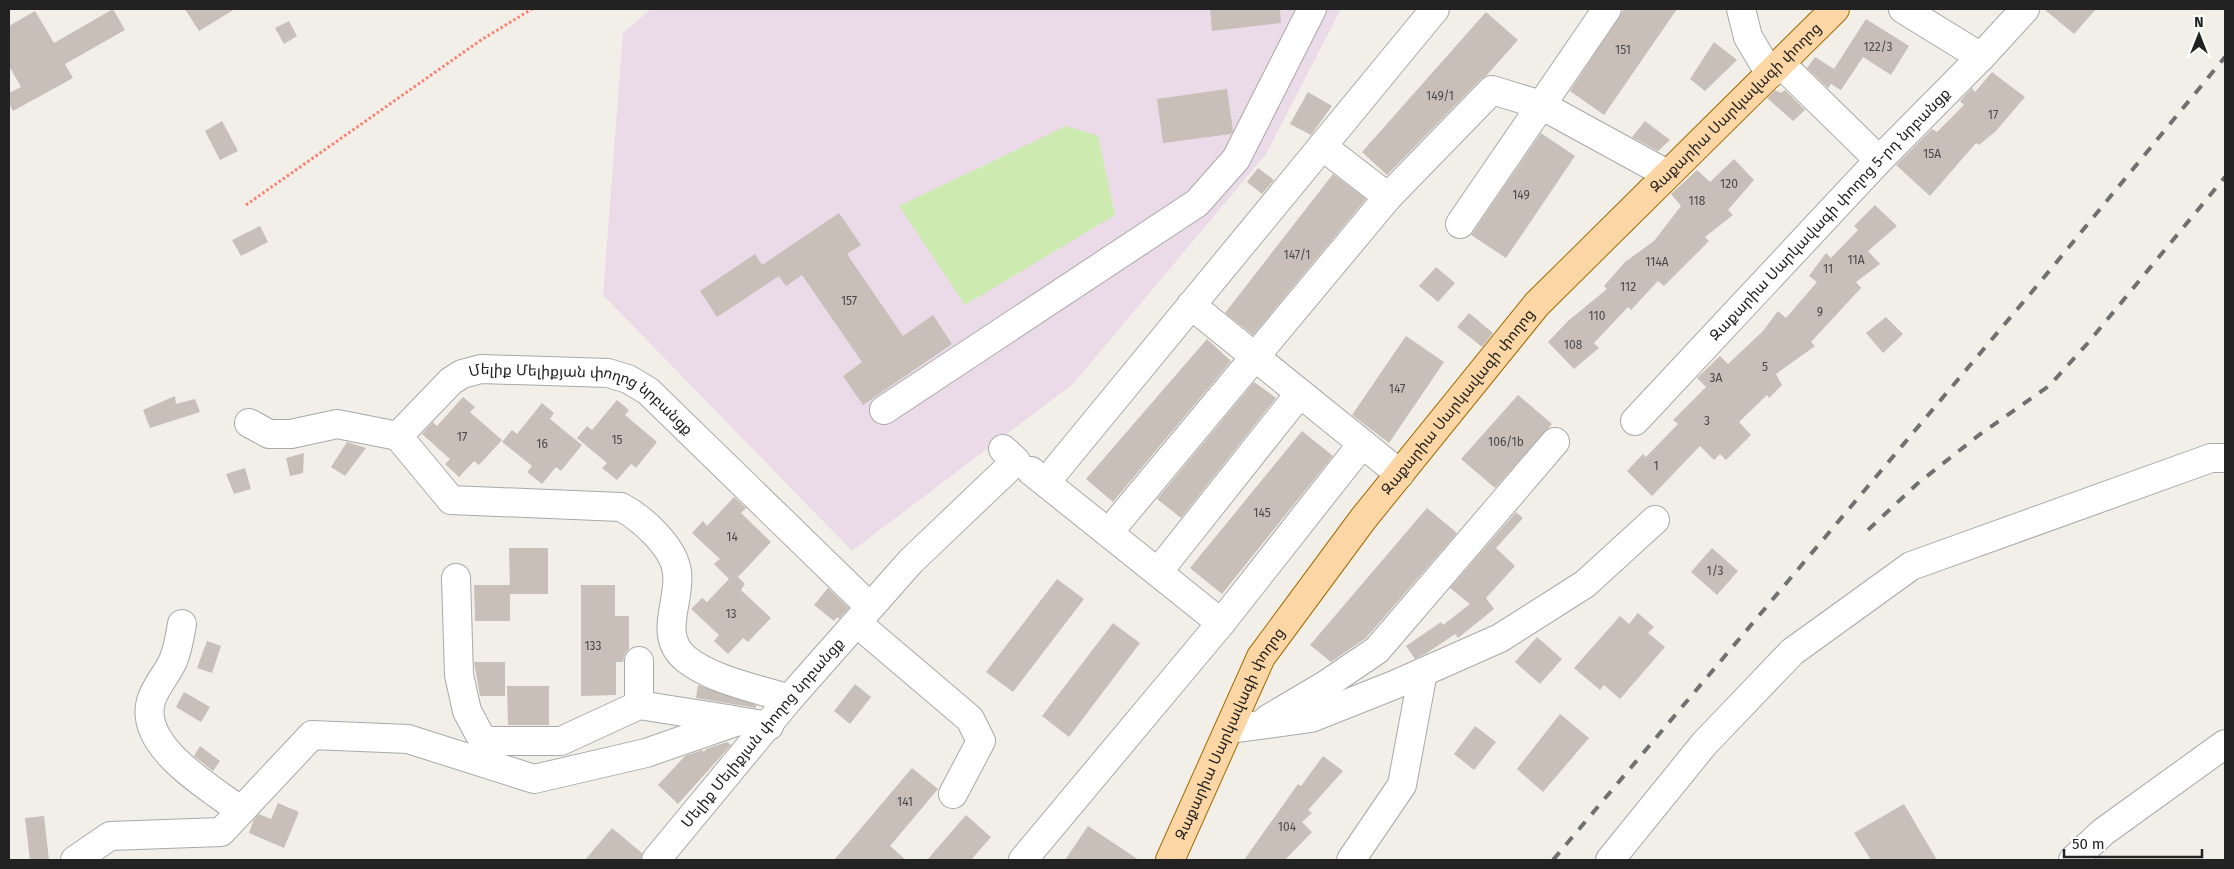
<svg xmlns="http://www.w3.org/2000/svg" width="2234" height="869" viewBox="0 0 2234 869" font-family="'Fira Sans','Noto Sans Armenian',sans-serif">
  <rect width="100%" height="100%" fill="#f2efe9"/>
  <path fill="#ebdbe8" d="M651,9h690l-75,145 -193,230 -221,167 -249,-256 20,-262z"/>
  <path fill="#cdebb0" d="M1066,126l32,10 17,79 -150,90 -66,-99z"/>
  <path fill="#c7bfb8" d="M113,9l12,21 -60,34 8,14 -60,33 -4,-8v-10l12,-6 -12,-21v-40l26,-15 19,32z
    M185,9h50l-36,22z
    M1210,9h70l1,14 -69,8z
    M1624,9h53l-73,106 -34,-24z
    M2044,9h52l-22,25z
    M1486,12l32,28 -32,36 -5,3 -94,96 -25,-23z
    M1866,19l43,27 -18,29 -28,-18 -22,33 -10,-6 -3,4 -21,-20 8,-11 19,12z
    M289,21l8,15 -13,8 -9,-16z
    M1714,42l23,18 -32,31 -15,-12z
    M1992,72l33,25 -29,34 -17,14 -3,-2 -46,53 -34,-31 36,-36 5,3 27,-27 -4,-4 12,-13 3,4z
    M1227,89l6,42 -2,3 -68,9 -6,-44z
    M1775,90l6,3 4,-3 20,20 -12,11 -26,-23z
    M1308,92l24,14 -21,29 -21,-11z
    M222,121l16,30 -18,9 -15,-29z
    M1645,121l25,19 -12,11 -26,-14z
    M1541,133l34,23 -69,102 -35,-23z
    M1734,159l20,21 -26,30 5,5 -28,22 4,4 -45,45 -6,-5 -27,29 -3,-3 -34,36 5,5 -25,21 -26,-27 20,-21 39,-32 -3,-3 21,-24 29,-21 27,-35 -10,-12 26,-24 13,12z
    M1258,168l16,12 -12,14 -15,-12z
    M1333,174l33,25 -113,136 -28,-22z
    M1875,205l22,21 -29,25 12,13 -24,18 5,6 -50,54 4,4 -39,28 6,11 -13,13 -2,-3 -28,27 12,13 -25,25 -6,-6 -6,6 -14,-14 -48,50 -25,-25 16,-17 3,3 32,-33 -5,-4 33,-33 -9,-9 23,-22 8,8 35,-33 15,-20 8,7 31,-36 -8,-6 17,-23 5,5 27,-28 -4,-4z
    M839,213l22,32 -14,9 56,82 30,-21 19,29 -89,61 -20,-29 19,-14 -60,-87 -16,11 -7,-10 -62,41 -17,-26 55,-37 7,11z
    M260,226l8,16 -27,14 -9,-16z
    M1436,267l19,16 -17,19 -19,-16z
    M1469,313l24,20 -11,14 -25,-20z
    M1886,317l17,17 -20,19 -17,-20z
    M1406,336l38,26 -55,81 -37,-28z
    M1207,339l24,22 -118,141 -27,-23z
    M1254,382l22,16 -95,120 -24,-19z
    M1518,395l34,29 -57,64 -34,-29z
    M175,396l1,8 19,-5 5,13 -50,16 -7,-18z
    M463,397l12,10 -5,5 32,28 -23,25 -5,-4 -15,16 -14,-13 5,-5 -28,-25 11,-12 4,4z
    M617,400l12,10 -4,5 32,27 -21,26 -5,-4 -14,16 -15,-12 5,-5 -30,-25 10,-12 5,4z
    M542,403l12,10 -4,6 32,26 -21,26 -5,-4 -14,17 -15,-12 5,-6 -30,-24 10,-12 5,4z
    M1302,431l31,25 -111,138 -32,-26z
    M347,442l19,6 -21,28 -14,-9z
    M304,453l-1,20 -13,3 -4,-18z
    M245,468l6,21 -17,5 -8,-20z
    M734,497l12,11 -5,5 30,29 -33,35 7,7 -4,6 30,28 -23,24 -5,-4 -15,16 -14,-13 5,-6 -28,-26 11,-11 5,4 22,-23 -15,-15 6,-5 -28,-26 11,-12 4,5z
    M1427,508l30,25 -91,105 -35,24 -21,-17z
    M1516,512l7,6 -27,30 19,18 -29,32 8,11 -36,29 -3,-4 -28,19 -12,6 -9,-13 35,-24 2,3 27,-21 -20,-16z
    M509,548h39v46h-38z
    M1712,548l26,23 -21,24 -26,-23z
    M1057,579l27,20 -71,93 -27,-20z
    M474,585h36v36h-35z
    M581,585h34v31h14v33l-4,5 -2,8h-7v33l-35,1z
    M828,588l21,20 -10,11 -2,-2 -3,4 -20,-16z
    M1638,613l16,14 -6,6 17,14 -45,52 -16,-14 -4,5 -26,-22 46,-52 9,8z
    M1113,623l27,20 -71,94 -27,-21z
    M1537,637l25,22 -22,25 -25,-22z
    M207,641l14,5 -9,27 -15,-5z
    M474,662h31v34h-25z
    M855,684l16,13 -21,27 -16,-13z
    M698,685l58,20v3l-60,-10z
    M507,686h42v39h-41z
    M184,692l26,15 -9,15 -25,-15z
    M1560,714l29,24 -46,54 -26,-23z
    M1475,726l21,16 -22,28 -20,-16z
    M727,742l4,3 -53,59 -20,-19 27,-29 17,-6 2,2 2,-3z
    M200,746l20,15 -7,10 -19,-15z
    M1323,756l20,15 -35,39 4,3 -10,9 10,10 -27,28h-41l54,-76 3,2z
    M912,768l26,21 -48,57 16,14h-72z
    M278,803l21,9 -15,36 -35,-15 5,-14 5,-5 12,5z
    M1904,804l33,56h-66l-17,-27z
    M966,815l25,22 -20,23h-44z
    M44,816l5,44h-19l-5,-42z
    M1088,826l51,34h-74z
    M612,828l30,25 -1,7h-56z"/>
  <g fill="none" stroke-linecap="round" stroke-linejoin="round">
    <g stroke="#a9a9a9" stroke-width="30">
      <g id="minor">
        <path d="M1741,9l7,28 22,37"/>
        <path d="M1903,9l78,48"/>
        <path d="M1781,64l98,96"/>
        <path d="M1322,146l66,51"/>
        <path d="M1460,224l147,-215"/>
        <path d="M1191,305l209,169"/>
        <path d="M884,410l313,-207 39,-44 76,-150"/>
        <path id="s1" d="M1635,421l244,-261 102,-103 44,-48"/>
        <path id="s2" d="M249,423l20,11h22l46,-10 61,12 53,-55 11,-7 19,-5 127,4 20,6 20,12 222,216"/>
        <path d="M398,436l53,64 170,7c21,11 53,40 56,65 4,30 -20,63 9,87 28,22 70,29 103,40"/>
        <path d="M1031,471l190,152"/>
        <path d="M1046,482l389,-473"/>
        <path d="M1109,532l279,-335 104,-107 49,15 126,69"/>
        <path d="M1158,572l142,-179"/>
        <path d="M456,578l3,97 8,36 16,30h78l78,-36"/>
        <path d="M857,623l113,96 11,22 -28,53"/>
        <path d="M182,624c-2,12 -4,25 -9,37 -6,13 -18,26 -22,40 -13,46 60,87 90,110"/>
        <path d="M639,661v44l95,15"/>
        <path d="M1268,719l59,-35 50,-34 178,-208"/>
        <path d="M1230,729l81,-11 83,-33 106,-47 85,-54 70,-64"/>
        <path d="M75,860l35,-24 111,-4 91,-97 96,4 126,40 112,-26 92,-32 31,5"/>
        <path id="s3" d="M656,860l133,-161 122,-138 105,-100 -13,-12"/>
        <path d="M1023,860l198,-237 141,-179"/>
        <path d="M1351,860l51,-75 21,-113"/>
        <path d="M1610,860l94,-116 88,-92 119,-86 300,-108h14"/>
        <path d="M2073,860l30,-28 122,-88"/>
      </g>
    </g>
    <g stroke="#a06b00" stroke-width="30">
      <g id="major">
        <path id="s4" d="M1170,860l91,-203 102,-138 174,-215 298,-295"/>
      </g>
    </g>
    <path stroke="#fa8072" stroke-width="3" stroke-dasharray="2.5 2.5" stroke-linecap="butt" d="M246,205l235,-165 51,-31"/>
    <use href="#minor" stroke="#fff" stroke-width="28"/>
    <use href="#major" stroke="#fcd6a4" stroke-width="28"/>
    <path stroke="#707070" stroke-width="4" stroke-dasharray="10 10" stroke-linecap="butt" d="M1868,530l49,-46 62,-49 70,-49 38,-42 138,-167
      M1553,860l488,-579 184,-224"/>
  </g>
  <g text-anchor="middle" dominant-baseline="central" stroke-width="4" stroke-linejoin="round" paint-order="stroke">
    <g font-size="12" fill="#4b4948">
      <text x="1878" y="47">122/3</text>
      <text x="1623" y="50">151</text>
      <text x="1440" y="96">149/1</text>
      <text x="1993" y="115">17</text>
      <text x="1932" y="154">15A</text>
      <text x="1729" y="184">120</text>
      <text x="1521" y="195">149</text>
      <text x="1697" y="201">118</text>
      <text x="1297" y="255">147/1</text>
      <text x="1856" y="260">11A</text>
      <text x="1657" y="262">114A</text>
      <text x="1828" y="269">11</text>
      <text x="1628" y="287">112</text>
      <text x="849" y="301">157</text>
      <text x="1820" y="312">9</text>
      <text x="1597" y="316">110</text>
      <text x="1573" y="345">108</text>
      <text x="1765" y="367">5</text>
      <text x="1716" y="378">3A</text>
      <text x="1397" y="389">147</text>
      <text x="1707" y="421">3</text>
      <text x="462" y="437">17</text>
      <text x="617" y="440">15</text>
      <text x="1506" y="442">106/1b</text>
      <text x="542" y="444">16</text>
      <text x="1656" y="466">1</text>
      <text x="1262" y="513">145</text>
      <text x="732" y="537">14</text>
      <text x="1715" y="571">1/3</text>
      <text x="731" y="614">13</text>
      <text x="593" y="646">133</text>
      <text x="905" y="802">141</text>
      <text x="1287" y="827">104</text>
    </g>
    <g font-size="15" fill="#222" stroke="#fff">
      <text stroke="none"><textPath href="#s4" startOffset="950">Զաքարիա Սարկավագի փողոց</textPath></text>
      <text stroke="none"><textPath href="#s1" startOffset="284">Զաքարիա Սարկավագի փողոց 5-րդ նրբանցք</textPath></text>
      <text stroke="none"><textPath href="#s4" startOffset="545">Զաքարիա Սարկավագի փողոց</textPath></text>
      <text stroke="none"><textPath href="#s2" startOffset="372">Մելիք Մելիքյան փողոց նրբանցք</textPath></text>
      <text stroke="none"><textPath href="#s3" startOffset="166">Մելիք Մելիքյան փողոց նրբանցք</textPath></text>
      <text stroke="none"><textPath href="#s4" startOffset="140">Զաքարիա Սարկավագի փողոց</textPath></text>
    </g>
  </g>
  <rect width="2234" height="869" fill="none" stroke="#222222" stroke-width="20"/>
  <g transform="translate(2199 35)" stroke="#ffffff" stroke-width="4" paint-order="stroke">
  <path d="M0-4L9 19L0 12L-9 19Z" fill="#222222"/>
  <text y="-8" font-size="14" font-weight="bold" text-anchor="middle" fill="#222222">N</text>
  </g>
  <path d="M2064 849v8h138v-8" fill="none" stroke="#222222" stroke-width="2.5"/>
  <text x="2072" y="849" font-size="15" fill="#222222" stroke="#ffffff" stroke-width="4" paint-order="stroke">50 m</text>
</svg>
